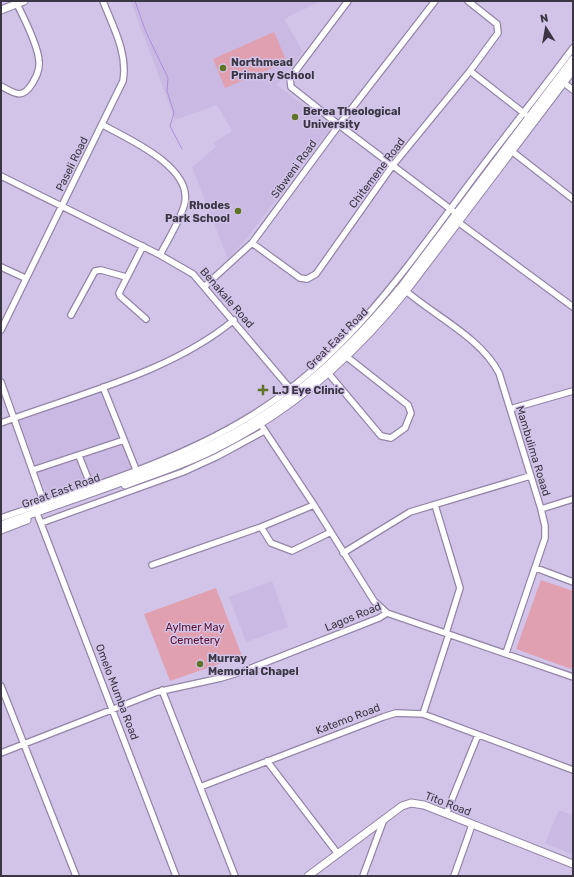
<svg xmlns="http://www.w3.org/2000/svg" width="574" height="877" viewBox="0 0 574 877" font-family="Rubik,sans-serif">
  <rect width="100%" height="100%" fill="#d2c4e8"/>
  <path fill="#cab9e3" d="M131,1h190l-37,18 19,33 -26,33 51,39 2,5 -87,114 -15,16 -36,-92 24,-20 -2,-4 18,-12 -15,-26 -42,15z
    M102,385l31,82 -86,32 -31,-82z
    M272,581l16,46 -42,15 -17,-45z
    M559,810l14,5v40l-28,-12z"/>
  <path fill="#e0a0af" d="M274,32l13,30 -62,26 -12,-29z
    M541,580l32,11v73l-2,5 -55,-20z
    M216,588l26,68 -72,25 -26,-67z"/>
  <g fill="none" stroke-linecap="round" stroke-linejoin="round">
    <path stroke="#ad8fd7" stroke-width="1" d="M135,1l11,31 22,46 -1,13 7,22 -4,13 12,23"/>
    <g stroke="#9385a7" stroke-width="8">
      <path id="minor" d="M348,1l-54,72 -4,6 1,8 48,38 114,86
        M470,71l55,43
        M563,82l10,8
        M1,86c13,7 21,14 31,-2 4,-7 8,-14 7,-23 -1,-16 -15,-43 -22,-57
        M103,125c25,14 88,41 82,77 -4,18 -17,37 -25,53
        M509,149l64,50
        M1,176l159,79 33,19 100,118
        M458,222l115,85
        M252,243l48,35 7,1 9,-5 77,-109 77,-94 28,-38 -1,-9 -29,-23
        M143,246l-24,47 1,3 26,23
        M1,267l24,11
        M205,286l47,-43 87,-118 96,-124
        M406,291c29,25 75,47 93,82l42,136 4,17v12l-39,115
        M71,315l24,-44 6,-1 25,7
        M1,330l122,-249c5,-28 -10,-54 -20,-80
        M329,374l52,62 10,2 14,-10 6,-15 -3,-8 -61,-48
        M1,382l44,124
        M103,387l34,85
        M510,409l63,-18
        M1,423c77,-29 169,-50 233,-103
        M263,428l51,77 60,96 13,12
        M79,456l12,30
        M33,470l91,-30
        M435,505l25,83 -14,45
        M541,509l32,-10
        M38,516l138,360
        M1,518c82,-29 173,-55 248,-101 93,-56 154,-144 217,-229 35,-47 72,-93 107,-140
        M41,523l142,-51 35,-16 46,-25
        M261,527l10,16 21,8 39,-19
        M343,553l67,-41 120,-36
        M152,565l109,-38 53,-22
        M536,568l37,14
        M1,686l75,190
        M162,690l73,186
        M423,714l26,-80
        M1,753l156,-61 64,-14 23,-7 135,-53 8,-5 186,64
        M267,761l71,93
        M200,787l183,-70 13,-4 27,1 150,56
        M446,814l32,-79
        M363,876l21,-57
        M454,876l18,-51"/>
    </g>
    <g stroke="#9385a7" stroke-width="9">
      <path id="major" d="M1,10l23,-9
        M125,485c29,-11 60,-21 88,-35 76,-37 140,-93 193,-159l167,-221
        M1,525c75,-28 161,-53 231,-91 68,-36 121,-89 170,-148l171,-227
        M1,530l26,-10
        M308,876l94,-70 9,-3 13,2 149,59"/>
    </g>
    <use href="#minor" stroke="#fff" stroke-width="5.5"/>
    <use href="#major" stroke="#fff" stroke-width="7"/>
  </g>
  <g fill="#5f7424" stroke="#d2c4e8" stroke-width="1.5">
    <circle cx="223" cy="68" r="4"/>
    <circle cx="295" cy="117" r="4"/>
    <circle cx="238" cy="211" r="4"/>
    <path d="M261 384h4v4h4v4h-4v4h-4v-4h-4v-4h4z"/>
    <circle cx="200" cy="664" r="4"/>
  </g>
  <g text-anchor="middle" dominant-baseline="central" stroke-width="3" stroke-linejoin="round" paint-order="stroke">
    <g font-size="11" font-weight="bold" fill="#3b3644" stroke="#d2c4e8" text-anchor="start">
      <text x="231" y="62">Northmead<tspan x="231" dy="13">Primary School</tspan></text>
      <text x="303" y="111">Berea Theological<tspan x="303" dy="13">University</tspan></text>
      <text x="230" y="205" text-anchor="end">Rhodes<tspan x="230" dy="13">Park School</tspan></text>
      <text x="272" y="390">L.J Eye Clinic</text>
      <text x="208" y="658">Murray<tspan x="208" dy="13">Memorial Chapel</tspan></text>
    </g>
    <g font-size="11" fill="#3b3644" stroke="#d2c4e8">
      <text transform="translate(72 164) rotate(-64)">Paseli Road</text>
      <text transform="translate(294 169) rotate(-54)">Sibweni Road</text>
      <text transform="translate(377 173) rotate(-53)">Chitemene Road</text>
      <text transform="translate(227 298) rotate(49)">Benakale Road</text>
      <text transform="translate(337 339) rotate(-45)">Great East Road</text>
      <text transform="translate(533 451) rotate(73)">Mambulima Roaad</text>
      <text transform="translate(61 491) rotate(-20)">Great East Road</text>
      <text transform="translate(353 617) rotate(-22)">Lagos Road</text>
      <text transform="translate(117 692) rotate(69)">Omelo Mumba Road</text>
      <text transform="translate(348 719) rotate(-21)">Katemo Road</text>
      <text transform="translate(448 804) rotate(21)">Tito Road</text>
    </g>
    <g font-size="11" fill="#5c0f2d" stroke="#d2c4e8">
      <text x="195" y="627">Aylmer May<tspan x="195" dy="13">Cemetery</tspan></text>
    </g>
  </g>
  <rect width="574" height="877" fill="none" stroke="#3b3644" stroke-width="4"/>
  <g transform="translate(546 28) rotate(349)" stroke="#d2c4e8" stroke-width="3" paint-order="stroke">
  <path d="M0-3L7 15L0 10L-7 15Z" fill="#3b3644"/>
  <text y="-6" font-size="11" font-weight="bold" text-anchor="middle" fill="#3b3644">N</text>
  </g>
</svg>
